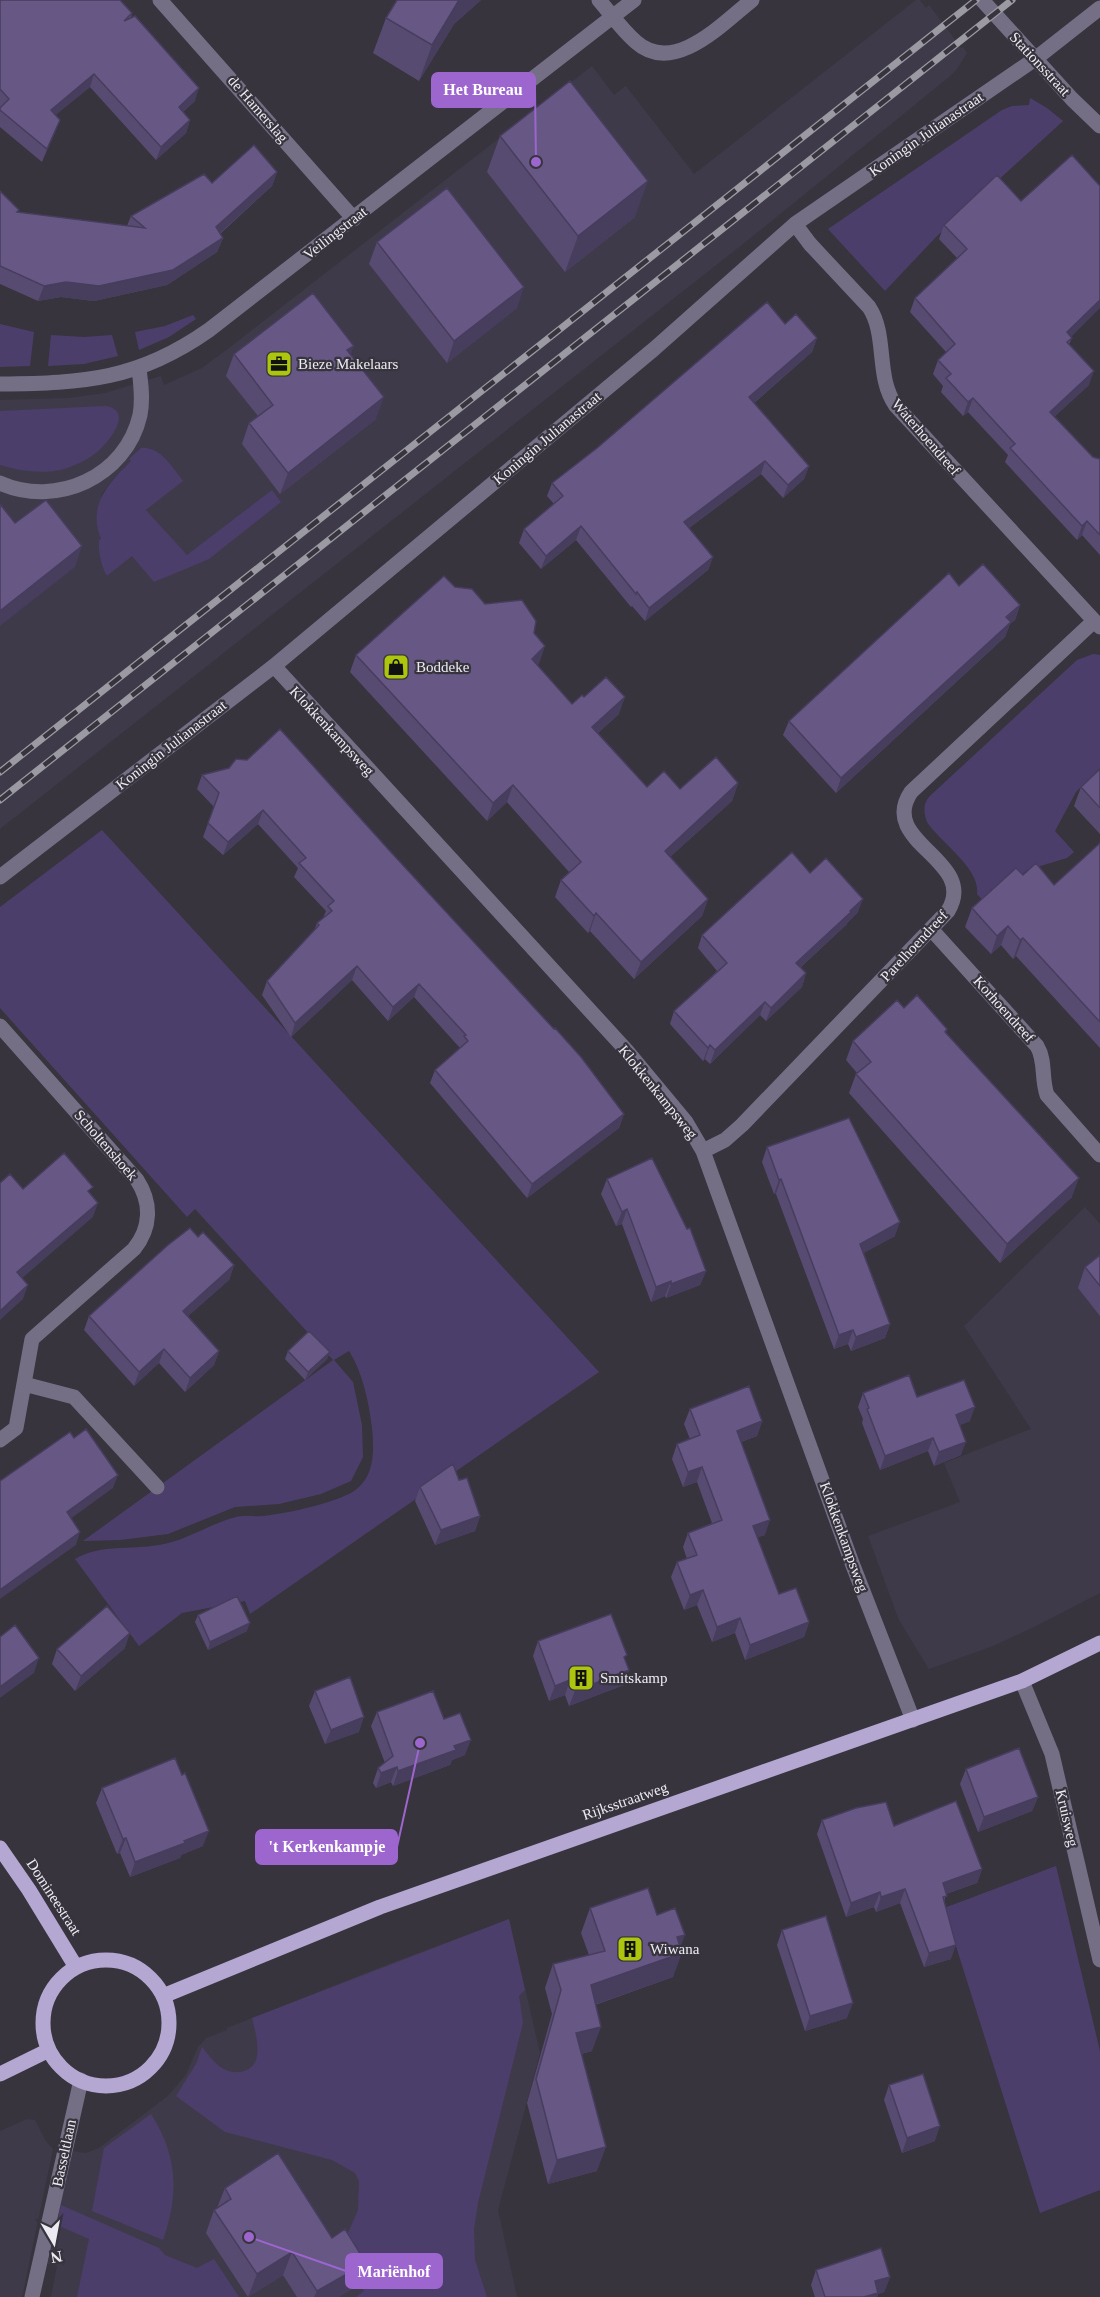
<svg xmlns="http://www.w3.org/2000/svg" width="1100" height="2297" viewBox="0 0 1100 2297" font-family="'Times New Roman',serif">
  <rect width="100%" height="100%" fill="#37343e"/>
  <path fill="#3f3a4a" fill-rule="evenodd" d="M916,0h4l6,8 3,-3 32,43 2,-1 4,6 -10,16 -8,8 -201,163 -748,589v-429l68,-2 37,-5 56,-17 3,9 38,-17 27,-20 363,-282 22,29 12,-9 68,88zM149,448l16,11 17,22 -36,29 41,46 85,-65 -117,91 -23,-27 -25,21 -7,-17 -1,-12v-6l2,-2 -4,-18 5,-27 7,-10 22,-23 -2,-2z
    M1085,1207l15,17v369l-64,33 -43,20 -64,23 -30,-49 -31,-84 92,-34 -16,-39 87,-34 -67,-103z
    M509,1919l31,134 -42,157 19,87h-466l6,-31 -9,-2 24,-113 14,2 13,-5 69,-52 18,-21 12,-28 8,-9 21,-8v-2l149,-59z
    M27,2119l8,1 10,20 8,9 -31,148h-22v-166z"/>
  <path fill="#4c3e6a" d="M1030,98l17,10 16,13 -127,116 -51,54 -57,-62 174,-119 10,-4 17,-1z
    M193,315l3,4 -27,18 -30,13 -4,-18 30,-6z
    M0,324l34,8 -4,34 -30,1z
    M51,335l33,2 28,-2 6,21 -34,8 -36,2z
    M106,406c28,5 3,36 -9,46 -10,8 -24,15 -37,18 -21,4 -40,1 -60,-5v-54z
    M141,448c19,-2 31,19 42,33l-37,29 41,45 85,-65 9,12 -72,57 -55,23 -22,-26 -25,20c-6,-11 -9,-23 -8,-36l2,-1c-14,-34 8,-56 30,-78l-2,-2z
    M1093,654l7,1v113l-24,24 -21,39 19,21 -7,6 -40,12 -39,36 -11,-12c4,-25 -37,-52 -50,-72 -4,-11 -4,-20 5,-28l145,-134z
    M102,830l497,542 -349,242 -5,-13 -63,12 -43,33 -64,-87c25,-15 56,-9 84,-14 27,-4 50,-21 77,-28 8,-2 18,0 27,-1 21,-2 80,-14 95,-28 17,-15 16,-39 14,-60 -3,-25 -9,-55 -23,-77l-15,9 19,22 9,43 1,32 -12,24 -30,13 -42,10 -44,3 -67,27 -48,6 -37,1 250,-181 -138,-151 -8,8 -187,-209v-101z
    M1056,1866l44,185v139l-60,23 -96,-305z
    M509,1919l16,71 -6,6 4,27 -45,180 -4,26 1,31 12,37h-131l8,-6 -21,-34 1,-15 14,-32 1,-29 -4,-8 -23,-13 -107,-28 -49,-36 20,-32 6,-17c6,7 12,16 20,21 12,8 33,5 35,-12 2,-12 -2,-26 -5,-38z
    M151,2114c27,42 28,80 12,126l-71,-29 12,-63z
    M61,2205l98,43 6,7 32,13 17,-9 25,38h-162l12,-58 -32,-14z"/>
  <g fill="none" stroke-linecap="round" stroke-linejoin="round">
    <path stroke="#756f85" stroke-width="15" d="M160,0l194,219
      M599,0c12,14 23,30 37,42 38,34 87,-19 116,-42
      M982,0l90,99 28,27
      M795,224l15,20 59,63c19,29 6,70 27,99l204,221
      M0,384c85,-1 138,-4 209,-54l425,-330
      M0,483c56,25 126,-6 140,-68 3,-15 1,-31 -1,-46
      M274,666l353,385 59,71 17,29 149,412 61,157
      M0,877l274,-211 380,-317 141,-125 240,-165 65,-51
      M931,929l106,117c9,15 4,32 10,49l53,60
      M0,1026l137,154c15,23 14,48 -3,69l-102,90 -16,89 -16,12
      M703,1151l22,-11 17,-15 206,-214c31,-51 -71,-68 -37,-119l183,-171
      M24,1384l50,13 83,90
      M1022,1681l30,73 48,206
      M32,2297l49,-217"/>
    <path stroke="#b4a7d2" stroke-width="15" d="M0,1848l29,42 47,77
      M43 2023a63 63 0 1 1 126 0a63 63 0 1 1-126 0Z
      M163,1996l217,-89 642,-226 78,-38
      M0,2074l49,-24"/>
    <g stroke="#9b99a1" stroke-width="7">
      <path id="rail" d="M0,772l976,-772
        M0,800l1012,-800"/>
    </g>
    <use href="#rail" stroke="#37343e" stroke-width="4.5" stroke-dasharray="14" stroke-linecap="butt"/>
  </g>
  <path fill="#584b72" d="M0,0l132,13 -1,5 64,83 -12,11 7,8 -4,13 -30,27 -66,-73 -35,28 5,5 -18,42 -42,-35z
    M397,0h84l-27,24 -35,57 -46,-28 13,-35z
    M500,136l135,81 -70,55 -78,-100z
    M277,172l-5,14 -52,48 3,4 -6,14 -50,33 -73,16 -33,-4 -23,4 -38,-17v-93l18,21 109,14 4,-10 81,-33z
    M944,225l128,113 -3,6 20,41 -35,32 39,40 7,2v96l-18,-20 -5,5 -50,-54 -22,-24 3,-7 -40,-43 -5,4 -22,-24 2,-6 -10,-12 5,-14 8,-8 -36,-40 5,-14 42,-40 -18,-19z
    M377,242l140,66 -70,55 -78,-99z
    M785,324l32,14 -5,14 -58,51 55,63 -5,13 -21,19 -22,-24 -72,54 24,29 -5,13 -63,51 -13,-15 -1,1 -55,-67 -35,29 -22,-26 5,-14 30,-25 -7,-8 5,-13z
    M234,354l142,65 -96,75 -38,-50 7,-21 9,-7 -32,-40z
    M959,586l61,19 -5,15 -5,4 -5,13 -169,156 -53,-58 6,-14z
    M455,587l79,46 5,31 -2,1 35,39 12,-7 35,17 -21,19 49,54 33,2 58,-6 -6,18 -62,56 38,42 -6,17 -68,63 -44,-48 -2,2 -33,-36 6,-17 8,-8 -62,-70 -20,19 -137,-149 6,-17z
    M229,768l395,346 -5,14 -92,70 -97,-115 5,-13 25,-22 -46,-51 -26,24 -36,-41 -61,57 -29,-42 5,-14 47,-50 3,-8 6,-5 3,-7 -32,-34 4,-9 -40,-44 -35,31 -20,-18 11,-30 -17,-18 5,-14z
    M1100,769v65l-26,-28 7,-19z
    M1100,843v205l-84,-92 -3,3 -12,-14 -10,9 -26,-27 7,-19 51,-33 31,10z
    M810,873l48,39 -10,10 -2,3 -45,42 5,6 -4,14 -36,34 -6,-6 -50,49 -5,-5 -2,2 -33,-37 4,-13 43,-40 -19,-23 4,-13z
    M904,1008l43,21 -1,4 126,164 -72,66 -151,-170 7,-19 1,-1 -11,-13 7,-19z
    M767,1147l128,89 -32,17 27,71 -5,14 -34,13 -3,-7 -14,5 -58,-155h-2l-12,-32z
    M607,1179l99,92 -6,14 -34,13 -1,-2 -14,6 -29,-78 -6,2 -15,-32z
    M198,1237l36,28 -5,15 -41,36 31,35 -5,14 -29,27 -26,-29 -25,23 -50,-56 5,-14z
    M1100,1255v61l-22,-28 7,-21z
    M288,1351l42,1 -3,7 -22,21 -20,-21z
    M863,1393l54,4 53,24 -10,4 1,30 -27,11 -6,-15 -48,19 -18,-47 1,-4 -5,-12z
    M690,1409l72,12 -5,15 -16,6 24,93 -8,2 22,57 30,28 -5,15 -59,23 -10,-27 -23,9 -15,-37 -13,5 -13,-33 6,-15 10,-3 -4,-12 5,-14 24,-10 -15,-41 -14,5 -11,-28 5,-15 13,-5 -6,-15z
    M459,1480l21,36 -5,15 -40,14 -20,-44 5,-14z
    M198,1615l49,16 -39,19 -13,-28z
    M538,1641l87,19 4,10 -5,15 -55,21 -4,-11 -16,6 -16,-45z
    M125,1648l-50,43 -23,-27 5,-15z
    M315,1691l44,41 -34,12 -16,-38z
    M377,1712l67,7 21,36 -13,5 -2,5 -57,21 -2,-4 -15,6 -3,-5 5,-15 7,-5 -14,-37z
    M966,1769l72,28 -6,14 -54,21 -18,-48z
    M102,1788l101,58 -22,9 -1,3 -50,19 -10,-24 -3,1 -21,-51z
    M822,1820l72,6 88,43 -5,14 -31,11 -2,9 7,56 -27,8 -24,-64 -24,9 -2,-5 -28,10 -29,-83z
    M590,1908l67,7 23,32 -7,30 -78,28 -3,46 -11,3 16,117 -49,13 -21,-81 25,-89 -7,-26 8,-24 36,-9 -8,-22z
    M782,1930l65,88 -42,13 -28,-86z
    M889,2085l46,56 -33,12 -18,-53z
    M225,2188l107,50 34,25 -9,23 -19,11h-41l-14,-22 -35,22 -42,-64 8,-23 3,-2z
    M816,2270l74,7 -6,15 -6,2 -1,3h-62l-4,-12z"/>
  <path fill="#473d5d" d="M459,0h22l-27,24 -35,57 13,-36z
    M94,74l-4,13 -44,36 5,-13z
    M199,88l-4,13 -21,19 5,-13z
    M60,120l-5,13 -13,29 5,-13z
    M190,120l-4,13 -30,27 5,-13z
    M277,172l-5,14 -62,56 6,-15z
    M648,181l-13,36 -70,55 13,-36z
    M223,238l-6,14 -50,33 -73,16 -33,-4 -23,4 6,-15z
    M524,287l-7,21 -70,55 7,-22z
    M1100,300v8l-38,38 5,-14z
    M817,338l-5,14 -68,59 5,-14z
    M354,346l-8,21 1,-17z
    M1094,371l-5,14 -45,41 6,-14z
    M384,397l-8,22 -96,75 8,-21z
    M973,398l-5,14 -5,4 5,-14z
    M765,461l-4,13 -82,61 5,-13z
    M809,466l-5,13 -21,19 5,-13z
    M1087,521l-5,14 -5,5 5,-14z
    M581,526l-5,14 -35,29 5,-13z
    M82,546l-7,21 -75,59v-15z
    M713,557l-5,13 -63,51 4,-13z
    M1020,605l-5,15 -5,4 -5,13 -169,156 5,-15z
    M545,646l-6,18 -14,12 7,-17z
    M625,697l-6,17 -33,30 6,-17z
    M738,783l-6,18 -74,67 7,-17z
    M513,785l-6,17 -20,19 6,-18z
    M263,810l-5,14 -35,31 5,-13z
    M708,899l-6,17 -68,63 7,-17z
    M863,899l-5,13 -10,10 -2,3 -55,51 5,-13z
    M596,913l-6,18 -2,2 6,-17z
    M1008,926l-7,19 -10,9 6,-18z
    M1023,938l-7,18 -3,3 7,-19z
    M357,966l-5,14 -61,57 4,-14z
    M806,973l-4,14 -36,34 5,-13z
    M419,984l-5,13 -26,24 5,-14z
    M765,1002l-5,13 -50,49 5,-14z
    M710,1045l-5,14 -2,2 5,-13z
    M624,1114l-5,14 -92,70 5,-14z
    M1079,1178l-7,19 -72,66 7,-19z
    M781,1179l-5,15h-2l5,-14z
    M98,1203l-5,14 -81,70 5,-15z
    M627,1209l-5,15 -6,2 6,-14z
    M900,1222l-5,14 -40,22 5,-14z
    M234,1265l-5,15 -51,45 5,-14z
    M706,1271l-6,14 -34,13 5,-14z
    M671,1281l-6,15 -14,6 5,-15z
    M28,1285l-5,14 -23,21v-9z
    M890,1324l-5,14 -34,13 5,-14z
    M853,1330l-5,14 -14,5 5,-14z
    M164,1349l-5,14 -25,23 5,-14z
    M219,1351l-5,14 -29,27 5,-14z
    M330,1352l-3,7 -22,21 3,-8z
    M975,1407l-5,14 -19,8 5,-14z
    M762,1421l-5,15 -26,9 6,-14z
    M933,1438l-5,13 -48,19 5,-14z
    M966,1442l-5,13 -27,11 5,-14z
    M702,1467l-5,15 -14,5 5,-15z
    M118,1475l-5,13 -51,37 5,-13z
    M480,1516l-5,15 -40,14 6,-15z
    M770,1520l-5,15 -17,6 5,-15z
    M80,1532l-4,13 -76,54v-9z
    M703,1590l-6,15 -13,5 6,-15z
    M740,1618l-5,15 -23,9 5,-15z
    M809,1622l-5,15 -59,23 5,-15z
    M250,1623l-3,8 -39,19 2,-8z
    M130,1633l-5,15 -50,43 6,-15z
    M39,1658l-5,15 -34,25v-11z
    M629,1670l-5,15 -55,21 6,-15z
    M570,1680l-5,15 -16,6 6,-15z
    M364,1717l-5,15 -34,12 6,-14z
    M471,1740l-6,15 -13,5 -2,5 -57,21 5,-15 56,-25z
    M397,1767l-6,15 -15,6 5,-15z
    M1038,1797l-6,14 -54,21 6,-15z
    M209,1831l-6,15 -22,9 -1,3 -50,19 5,-15z
    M126,1838l-6,15 -3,1 6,-15z
    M982,1869l-5,14 -40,14 6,-14z
    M905,1889l-5,14 -24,9 5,-15z
    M880,1892l-6,15 -28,10 5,-14z
    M685,1935l-7,19 4,-1 -9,24 -91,32 9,-24 86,-48z
    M956,1945l-5,14 -27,8 5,-14z
    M853,2003l-6,15 -42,13 5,-15z
    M601,2027l-9,24 -25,6 9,-24z
    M940,2126l-5,15 -33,12 5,-15z
    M606,2147l-9,24 -49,13 9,-24z
    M292,2252l-9,23 -35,22 9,-23z
    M366,2263l-9,23 -19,11h-24l3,-6z
    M890,2277l-6,15 -6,2 -1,3h-13l11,-16z"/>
  <path fill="#665785" stroke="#473d5d" stroke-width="1.5" d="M0,0h120l12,13 -8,8 11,-5 64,72 -20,19 11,13 -29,27 -67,-73 -43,36 9,10 -13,29 -47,-39v-2l9,-9 -9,-10z
    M397,0h62l-27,45 -46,-27z
    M570,81l78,100 -70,55 -78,-100z
    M254,145l23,27 -61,55 7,11 -50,32 -74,16 -33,-4 -22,4 -44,-20v-75l19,19 -2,2 128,16 -14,-12 73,-42 8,9z
    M1072,155l28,31v114l-33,32 5,6 -5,4 27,29 -44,41 43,45 7,2v76l-13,-14 -5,5 -72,-78 5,-4 -42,-46 -5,4 -22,-24 5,-4 -13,-14 17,-16 -40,-46 52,-49 -23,-24 53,-50 24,26z
    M447,188l77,99 -70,54 -77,-99z
    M313,293l41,53 -7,4 37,47 -96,76 -39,-50 24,-18 -39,-51z
    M767,302l18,22 11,-10 21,24 -68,59 60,69 -21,19 -23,-24 -81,61 29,35 -64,51 -12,-16 -1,2 -55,-68 -35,30 -22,-27 39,-33 -11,-13 45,-35z
    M46,500l36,46 -82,65v-107l15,19z
    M983,564l37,41 -14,12 5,5 -170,156 -52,-57 160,-148 10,13z
    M444,576l11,11 17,2 13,15 37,-4 14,21 -2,12 11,13 -13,13 40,45 10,-9 2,2 22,-20 19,20 -33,30 55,60 17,-16 16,18 36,-32 22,26 -73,68 43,48 -67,63 -45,-49 -2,3 -33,-36 20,-18 -68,-77 -20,18 -137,-148z
    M280,729l109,121 165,179 1,-1 26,29 43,57 -92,70 -97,-114 33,-29 -4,-5 2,-1 -47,-51 -26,23 -36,-41 -62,57 -28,-42 52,-56 -2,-2 15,-12 -4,-5 6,-5 -35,-38 7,-5 -43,-48 -35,32 -20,-19 11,-30 -17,-18 27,-7 7,-9 11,1z
    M1100,769v39l-19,-21z
    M1100,843v179l-77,-84 -3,2 -12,-14 -11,10 -25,-28 44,-40 7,7 13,-12 18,22z
    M792,852l18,21 16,-15 37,41 -13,12 1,1 -55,51 10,10 -35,35 -6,-6 -50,48 -5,-5 -2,3 -34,-37 53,-48 -25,-28z
    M917,995l30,34 -2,3 134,146 -72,66 -151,-170 15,-12 -18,-21 44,-41 7,8z
    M849,1118l51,104 -40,22 30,80 -34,13 -3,-7 -14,5 -58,-156 -2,1 -12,-33z
    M64,1153l29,34 -5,4 10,12 -81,69 11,13 -28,26v-128l10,-9 13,15z
    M652,1158l35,71 3,-1 16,43 -35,13v-3l-15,6 -29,-78 -5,3 -15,-33z
    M190,1228l8,9 5,-5 31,33 -51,46 36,40 -29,27 -26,-29 -25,23 -50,-56 79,-71z
    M1100,1255v31l-15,-19z
    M309,1331l21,21 -22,20 -20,-21z
    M909,1375l8,22 47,-17 11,27 -19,8 10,27 -27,10 -6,-14 -48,18 -18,-47 2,-1 -6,-15z
    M749,1386l13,35 -25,10 33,89 -17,6 26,68 17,-6 13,34 -59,23 -10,-27 -23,9 -14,-37 -13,5 -13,-33 20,-7 -9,-22 34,-13 -20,-53 -14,5 -11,-28 23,-9 -10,-26z
    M86,1429l32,46 -51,37 13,20 -80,58v-109l70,-49 4,6z
    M453,1464l6,16 8,-2 13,38 -39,14 -21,-43z
    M237,1596l13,27 -40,19 -12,-27z
    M107,1606l23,27 -49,43 -24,-27z
    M611,1614l16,41 -3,2 5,13 -54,21 -5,-11 -15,6 -17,-45z
    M15,1625l24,33 -39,29v-50z
    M350,1677l14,40 -33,13 -16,-39z
    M433,1691l11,28 16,-6 11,27 -17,6 2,4 -58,21 -1,-4 -16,6 -3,-5 15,-12 -16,-44z
    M1019,1748l19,49 -54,20 -18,-48z
    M175,1758l7,17 3,-2 24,58 -25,10 1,2 -50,19 -9,-24 -3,1 -21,-51z
    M956,1801l26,68 -39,14 4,13 -4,1 13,48 -27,8 -24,-64 -24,8 -1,-5 -29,11 -29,-83 34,-12 30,-6 8,24z
    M648,1888l9,27 18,-7 10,27 -8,2 5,16 -91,32 10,42 -25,6 30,114 -49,13 -21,-81 25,-89 -8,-26 52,-13 -15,-43z
    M826,1916l27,87 -43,13 -28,-86z
    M923,2074l17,52 -33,12 -18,-53z
    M278,2153l54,85 13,-9 21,34 -49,28 -25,-39 -35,22 -43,-64 17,-11 -6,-11z
    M881,2248l9,29 -15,4 3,12 -14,4h-39l-9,-27z"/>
  <defs>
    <g id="office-square" transform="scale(1.35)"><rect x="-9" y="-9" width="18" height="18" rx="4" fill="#adc60d" stroke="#37343e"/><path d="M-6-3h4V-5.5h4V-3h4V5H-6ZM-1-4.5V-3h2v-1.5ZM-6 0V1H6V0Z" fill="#111"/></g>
    <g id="shop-square" transform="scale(1.35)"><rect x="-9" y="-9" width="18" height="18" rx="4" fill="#adc60d" stroke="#37343e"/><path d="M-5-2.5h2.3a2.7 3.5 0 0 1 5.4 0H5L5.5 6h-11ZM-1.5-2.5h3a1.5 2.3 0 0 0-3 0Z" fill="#111"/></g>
    <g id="building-square" transform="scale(1.35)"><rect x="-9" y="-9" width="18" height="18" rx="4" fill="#adc60d" stroke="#37343e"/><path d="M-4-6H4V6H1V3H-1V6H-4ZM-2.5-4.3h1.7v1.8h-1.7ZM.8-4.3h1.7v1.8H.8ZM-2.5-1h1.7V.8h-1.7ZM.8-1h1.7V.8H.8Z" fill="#111"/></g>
  </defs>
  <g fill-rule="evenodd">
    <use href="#office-square" x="279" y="364"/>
    <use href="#shop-square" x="396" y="667"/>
    <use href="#building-square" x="581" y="1678"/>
    <use href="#building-square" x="630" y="1949"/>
  </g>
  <g text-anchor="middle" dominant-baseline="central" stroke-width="4.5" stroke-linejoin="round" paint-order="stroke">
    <g font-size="15" fill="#edebf2" stroke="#37343e">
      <text transform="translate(1040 64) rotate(47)">Stationsstraat</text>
      <text transform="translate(258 109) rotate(49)">de Hamerslag</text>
      <text transform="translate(926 134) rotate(-35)">Koningin Julianastraat</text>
      <text transform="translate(335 233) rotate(-38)">Veilingstraat</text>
      <text transform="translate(926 437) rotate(49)">Waterhoendreef</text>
      <text transform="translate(547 438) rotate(-40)">Koningin Julianastraat</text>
      <text transform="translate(332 731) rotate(47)">Klokkenkampsweg</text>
      <text transform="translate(171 745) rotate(-38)">Koningin Julianastraat</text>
      <text transform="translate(914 946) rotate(-47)">Parelhoendreef</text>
      <text transform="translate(1004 1009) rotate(48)">Korhoendreef</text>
      <text transform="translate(658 1092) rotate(51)">Klokkenkampsweg</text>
      <text transform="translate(106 1145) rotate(49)">Scholtenshoek</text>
      <text transform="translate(844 1537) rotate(70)">Klokkenkampsweg</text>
      <text transform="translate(625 1801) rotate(-19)">Rijksstraatweg</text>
      <text transform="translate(1067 1818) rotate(77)">Kruisweg</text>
      <text transform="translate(54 1897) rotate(57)">Domineestraat</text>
      <text transform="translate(64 2153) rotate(-78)">Basseltlaan</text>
    </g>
    <g font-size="15" fill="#edebf2" stroke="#37343e" text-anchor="start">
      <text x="298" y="364">Bieze Makelaars</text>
      <text x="416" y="667">Boddeke</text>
      <text x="600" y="1678">Smitskamp</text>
      <text x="650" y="1949">Wiwana</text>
    </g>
  </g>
  <path fill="none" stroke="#9d65ce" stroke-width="2" d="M536 162L535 90M420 1743L397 1847M249 2237L346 2271"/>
  <g fill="#9d65ce" stroke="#37343e" stroke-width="2">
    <circle cx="536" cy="162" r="6"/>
    <circle cx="420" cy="1743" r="6"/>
    <circle cx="249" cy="2237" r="6"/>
  </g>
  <g fill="#9d65ce" stroke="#9d65ce" stroke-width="2">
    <rect x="432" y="73" width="103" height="34" rx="6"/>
    <rect x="256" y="1830" width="141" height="34" rx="6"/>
    <rect x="346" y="2254" width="96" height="34" rx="6"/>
  </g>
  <g font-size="16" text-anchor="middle" font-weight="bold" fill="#fff">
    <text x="483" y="95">Het Bureau</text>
    <text x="327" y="1852">'t Kerkenkampje</text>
    <text x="394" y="2277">Mariënhof</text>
  </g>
  <g transform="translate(54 2243) rotate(170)" stroke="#37343e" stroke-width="4.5" paint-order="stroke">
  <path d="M0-4.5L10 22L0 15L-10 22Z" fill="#edebf2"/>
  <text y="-9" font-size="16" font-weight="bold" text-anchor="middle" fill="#edebf2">N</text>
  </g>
</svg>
